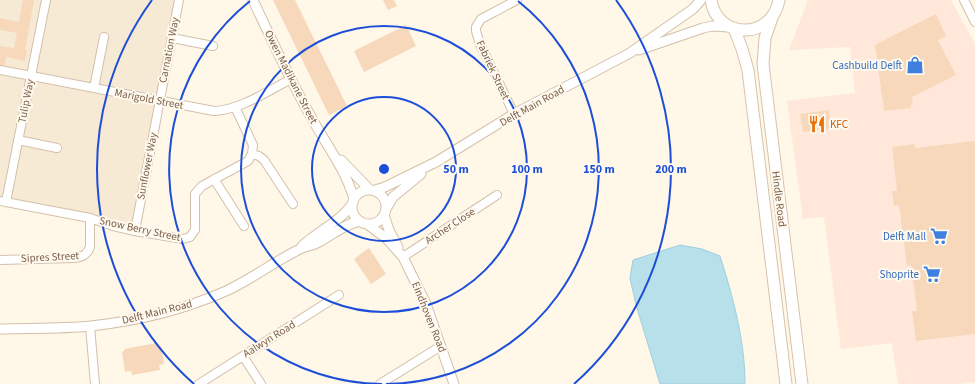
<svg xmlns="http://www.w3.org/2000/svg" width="975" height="384" viewBox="0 0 975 384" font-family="'Source Sans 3',sans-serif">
  <rect width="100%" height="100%" fill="#fff7e7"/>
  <path fill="#f7ead4" d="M0,0h179l-44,231 -135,-29z"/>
  <path fill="#ffe8da" d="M808,0h143l24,44v338l-15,2h-62l-6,-41 -51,6 -17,-132 -21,2 -16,-118 68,-8 -5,-46 -61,3z"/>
  <path fill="#b8e0eb" stroke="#9dcfde" d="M680,245l22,4 18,7c13,41 25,85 25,128h-85l-24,-79 -6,-27 3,-18z"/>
  <path fill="#f7d8bb" d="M23,0h11l-9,50h2l-2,11 -19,-4 -1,8h-5v-19l14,2 3,-15 -17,-3v-12l19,4z
    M273,0h22l52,106 -18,9z
    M383,0h11l3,6 -9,4z
    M936,14l10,22 -8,4 18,35 -44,22 1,8h-2v3l-27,3 -9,-66z
    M406,25l10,21 -52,26 -10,-21z
    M829,110l1,9h2l2,9 -31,4 -3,-18z
    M975,141v193l-59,7 -4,-30h5l-6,-46 -4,1 -8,-61 -5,1 -2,-15h5l-5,-44 23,-3v4z
    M369,248l17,26 -15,10 -17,-25z
    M156,343l5,3 3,18 -5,1 1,5 -28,5 -1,-4 -6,1 -3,-19 3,-4z"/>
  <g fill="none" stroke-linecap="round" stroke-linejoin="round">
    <g stroke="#d3c0aa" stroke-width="10">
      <path id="minor" d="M964,0l11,22
        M172,38l41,8
        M0,70l214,41c26,-1 54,-20 77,-32
        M94,88l10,-51
        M514,114l-34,-70 -4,-13v-4l5,-8 36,-19
        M18,140l39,8
        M252,154l7,2 5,4 29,44
        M214,179l30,47
        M0,201l90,17 23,8 22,5 48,8 7,-2 5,-7v-36l7,-8 46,-25 4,-7 1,-9 -18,-38
        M6,202l40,-202
        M135,231l44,-231
        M403,257l94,-62
        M0,260l74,-2c8,-1 13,-3 16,-11v-29
        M90,326l5,58
        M243,356l18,28
        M199,384l140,-89
        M380,384l61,-38"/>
    </g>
    <g stroke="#d3c0aa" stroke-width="11">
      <path id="tertiary" d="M253,0c18,39 36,78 57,115 15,28 35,53 44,84
        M639,50l64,-22 9,-2 18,1
        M341,160l28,29
        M352 207a17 17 0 1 1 34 0a17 17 0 1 1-34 0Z
        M375,190l10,-3 51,-25 78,-48 116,-61 63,-44 8,-9
        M386,209l7,-12 28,-23
        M384,215l5,15 9,17
        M367,224l19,14 17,19 23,47 28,80
        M302,246c16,-15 38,-24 51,-43
        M0,329c30,-1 61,0 91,-3 46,-5 92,-16 135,-35 26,-12 49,-30 74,-42 5,-3 11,-3 17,-6 14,-7 27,-19 43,-22"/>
    </g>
    <g stroke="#d9c2aa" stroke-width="13">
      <path id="secondary" d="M711,0c6,40 61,40 68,0
        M773,15l-8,23 -2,26 39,320
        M734,28l8,21 6,21 38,314"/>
    </g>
    <use href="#minor" stroke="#fff" stroke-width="8"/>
    <use href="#tertiary" stroke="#fff" stroke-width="9"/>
    <use href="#secondary" stroke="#fff" stroke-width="11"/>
  </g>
  <g fill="none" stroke="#1d4ed8" stroke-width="2">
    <circle cx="384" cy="169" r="72"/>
    <circle cx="384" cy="169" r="143"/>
    <path d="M382 384A215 215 0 0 1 250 1M518 1A215 215 0 0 1 386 384"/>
    <path d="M194 384A287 287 0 0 1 152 0M616 0A287 287 0 0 1 574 384"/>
  </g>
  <defs>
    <g id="shop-bare" transform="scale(1.38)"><path d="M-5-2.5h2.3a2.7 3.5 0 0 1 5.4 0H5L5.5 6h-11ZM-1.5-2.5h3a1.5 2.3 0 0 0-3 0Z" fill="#3f7fe0" stroke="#fffaef" stroke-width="2.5" paint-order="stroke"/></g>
    <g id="restaurant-bare" transform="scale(1.38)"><path d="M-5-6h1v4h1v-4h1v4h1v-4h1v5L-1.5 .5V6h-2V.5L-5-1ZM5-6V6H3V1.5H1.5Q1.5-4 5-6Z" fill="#e8710a" stroke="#fffaef" stroke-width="2.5" paint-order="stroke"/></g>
    <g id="supermarket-bare" transform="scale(1.38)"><path d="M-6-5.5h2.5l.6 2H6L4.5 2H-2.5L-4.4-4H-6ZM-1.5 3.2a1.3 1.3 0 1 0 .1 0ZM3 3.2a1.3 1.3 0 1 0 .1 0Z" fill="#3f7fe0" stroke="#fffaef" stroke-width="2.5" paint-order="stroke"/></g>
  </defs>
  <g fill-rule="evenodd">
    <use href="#shop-bare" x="915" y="65"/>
    <use href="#restaurant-bare" x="817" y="124"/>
    <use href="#supermarket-bare" x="939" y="236"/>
    <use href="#supermarket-bare" x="932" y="274"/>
  </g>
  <g text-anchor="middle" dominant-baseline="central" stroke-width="4" stroke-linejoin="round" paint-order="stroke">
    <g font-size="11" fill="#7c5e47" stroke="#fffaef">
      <text transform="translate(169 50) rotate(-79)">Carnation Way</text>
      <text transform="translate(493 70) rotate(65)">Fabriek Street</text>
      <text transform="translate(291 77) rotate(63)">Owen Madikane Street</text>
      <text transform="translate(149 99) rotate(11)">Marigold Street</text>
      <text transform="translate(26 101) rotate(-79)">Tulip Way</text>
      <text transform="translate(532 106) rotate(-29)">Delft Main Road</text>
      <text transform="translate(147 166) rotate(-79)">Sunflower Way</text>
      <text transform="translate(779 199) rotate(83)">Hindle Road</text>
      <text transform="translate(450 226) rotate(-33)">Archer Close</text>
      <text transform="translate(140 229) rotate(12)">Snow Berry Street</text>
      <text transform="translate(50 257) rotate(-3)">Sipres Street</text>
      <text transform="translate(157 312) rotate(-14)">Delft Main Road</text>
      <text transform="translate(429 317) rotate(68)">Eindhoven Road</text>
      <text transform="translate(269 339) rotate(-32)">Aalwyn Road</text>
    </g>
    <g font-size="11" fill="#366cbe" stroke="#fffaef" text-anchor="end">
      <text x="902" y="65">Cashbuild Delft</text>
      <text x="926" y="236">Delft Mall</text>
      <text x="919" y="274">Shoprite</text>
    </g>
    <g font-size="11" fill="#c56008" stroke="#fffaef" text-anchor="start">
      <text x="830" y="124">KFC</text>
    </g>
  </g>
  <circle cx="384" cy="169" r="6" fill="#1d4ed8" stroke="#fffaef" stroke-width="2"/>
  <g font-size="12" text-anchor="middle" font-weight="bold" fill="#1d4ed8" stroke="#fffaef" stroke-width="4" stroke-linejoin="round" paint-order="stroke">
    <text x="456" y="173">50 m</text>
    <text x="527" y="173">100 m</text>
    <text x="599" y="173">150 m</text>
    <text x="671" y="173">200 m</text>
  </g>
</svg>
